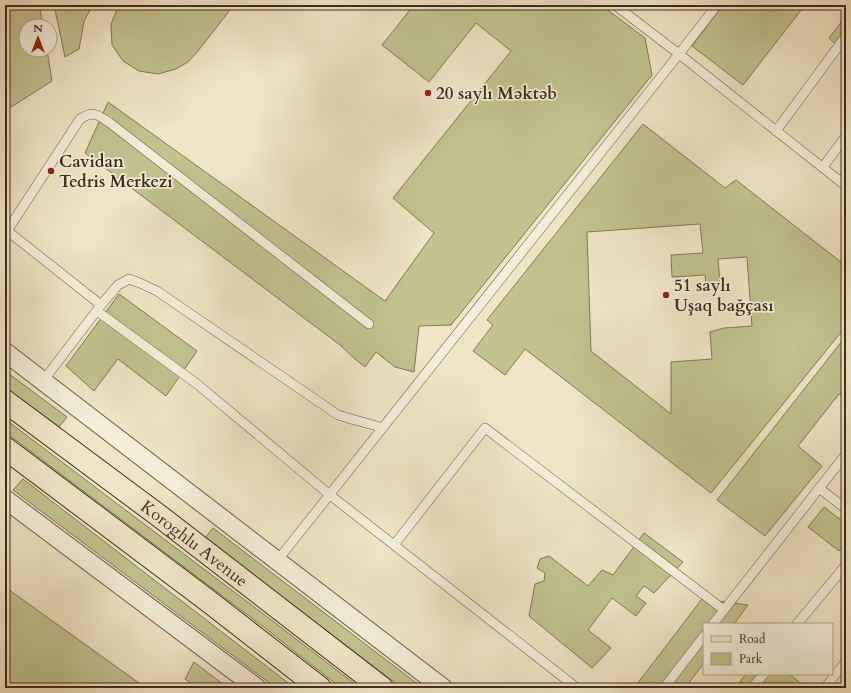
<svg xmlns="http://www.w3.org/2000/svg" width="851" height="693" viewBox="0 0 851 693" font-family="Cardo,serif">
  <rect width="100%" height="100%" fill="#f0e6c5"/>
  <filter id="stains"><feTurbulence type="fractalNoise" baseFrequency=".005" numOctaves="4"/><feColorMatrix values="0 0 0 0 .2 0 0 0 0 .09 0 0 0 0 .02 0 0 0 .5 -.17"/></filter>
  <radialGradient id="worn" r=".72"><stop offset=".6" stop-color="#630" stop-opacity="0"/><stop offset="1" stop-color="#630" stop-opacity=".3"/></radialGradient>
  <path fill="#c2c38f" stroke="#827854" fill-rule="evenodd" d="M5,5h34l4,21h-17v24h21l5,31 -47,30z
    M54,5h39l-9,16 -5,28 -14,8z
    M119,5h115l-36,46 -10,11 -12,7 -18,5 -19,-3 -16,-10 -11,-16 -1,-21z
    M414,5h187l44,33 7,37 -201,250 -32,1 -5,46 -19,-5 -19,-15 -11,15 -10,-8 -15,-14 -255,-192 23,-51 277,199 49,-68 -41,-35 118,-147 -35,-28 -47,59 -47,-37z
    M723,5h82l-62,80 -51,-39z
    M846,16v39l-17,-17z
    M643,124l82,64 11,-8 110,86v60l-135,167 -186,-144 -20,26 -32,-24 20,-26 -6,-5zM700,224l3,29 -32,2 1,22 33,-2 1,10 14,-1 -2,-25 29,-2 5,69 -28,2 -14,4 2,27 -41,3v52l-80,-63 -4,-119z
    M119,294l78,57 -31,45 -48,-37 -24,32 -28,-25z
    M846,336v63l-7,-5 -41,52 24,20 -57,70 -48,-36z
    M5,371l62,46 -8,10 -54,-40z
    M5,419l265,200 90,69h-19l-76,-60 -260,-196z
    M23,479l260,200 12,9h-19l-263,-198z
    M824,507l22,17v19l-7,8 -31,-24z
    M213,528l210,160h-21l-197,-150z
    M644,533l39,29 -29,31 -10,-7 -8,10 10,7 -10,13 -24,-18 -24,32 23,18 -19,20 -63,-52 6,-32 9,-3 1,-8 -8,-5 3,-9 9,-3 39,30 14,-16 11,5z
    M5,587l141,101h-141z
    M702,599l46,6 -14,19h-30v39l-19,25h-51z
    M194,662l34,26h-30l-13,-9z
    M746,674h43l18,14h-72z"/>
  <g fill="none" stroke-linecap="round" stroke-linejoin="round">
    <g stroke="#6d5a44" stroke-width="10">
      <path id="service" d="M717,5l-38,49 167,132
        M776,131l70,-95
        M823,167l23,-31
        M5,229l96,76
        M7,231l73,-112c14,-9 18,-4 30,4l259,201
        M97,311l100,73 133,111 247,193
        M43,381l58,-76 17,-20 11,-6 11,4 17,8 181,124c15,5 30,8 45,13
        M819,488l27,21
        M394,545l91,-117 239,182
        M277,561l402,-507 -64,-49
        M713,624l133,-170
        M797,624l49,-59
        M664,688l40,-52
        M752,688l12,-14
        M825,688l21,-27"/>
    </g>
    <g stroke="#6d5a44" stroke-width="20">
      <path id="minor" d="M5,352l438,336
        M5,499l252,189"/>
    </g>
    <g stroke="#412c19" stroke-width="24">
      <g id="primary">
        <path id="s1" d="M5,401l153,114 224,173"/>
        <path d="M5,448l202,152 113,88"/>
      </g>
    </g>
    <use href="#service" stroke="#f5efd9" stroke-width="9"/>
    <use href="#minor" stroke="#f5efd9" stroke-width="18"/>
    <use href="#primary" stroke="#f0e6c5" stroke-width="22"/>
  </g>
  <g fill="#8f2418" stroke="#f5efd9" stroke-width="1.5">
    <circle cx="428" cy="93" r="4"/>
    <circle cx="51" cy="171" r="4"/>
    <circle cx="666" cy="295" r="4"/>
  </g>
  <g text-anchor="middle" dominant-baseline="central" stroke-width="3.5" stroke-linejoin="round" paint-order="stroke">
    <g font-size="17" font-weight="bold" fill="#412c19" stroke="#f5efd9" text-anchor="start">
      <text x="436" y="93">20 saylı Məktəb</text>
      <text x="59" y="161">Cavidan<tspan x="59" dy="20">Tedris Merkezi</tspan></text>
      <text x="674" y="285">51 saylı<tspan x="674" dy="20">Uşaq bağçası</tspan></text>
    </g>
    <g font-size="17" fill="#412c19" stroke="#f5efd9">
      <text stroke="none"><textPath href="#s1" startOffset="237">Koroghlu Avenue</textPath></text>
    </g>
  </g>
  <rect width="851" height="693" fill="none" stroke="#f0e6c5" stroke-width="20"/>
  <rect x="6" y="6" width="839" height="681" fill="none" stroke="#412c19" stroke-width="2"/>
  <rect x="10" y="10" width="831" height="673" fill="none" stroke="#412c19"/>
  <rect x="703" y="623" width="130" height="52" fill="#f5efd9" stroke="#ada18c"/>
  <rect x="711" y="636" width="20" height="6" fill="#f0e6c5" stroke="#ada18c"/>
  <text x="739" y="643" font-size="12" fill="#412c19">Road</text>
  <rect x="711" y="653" width="20" height="12" fill="#c2c38f" stroke="#ada18c"/>
  <text x="739" y="663" font-size="12" fill="#412c19">Park</text>
  <g transform="translate(38 38)"><circle r="19" fill="#f5efd9" stroke="#ada18c"/>
  <path d="M0-3L7 15L0 10L-7 15Z" fill="#8f2418"/>
  <text y="-6" font-size="11" font-weight="bold" text-anchor="middle" fill="#412c19">N</text>
  </g>
  <rect width="100%" height="100%" filter="url(#stains)"/>
  <rect width="100%" height="100%" fill="url(#worn)"/>
</svg>
